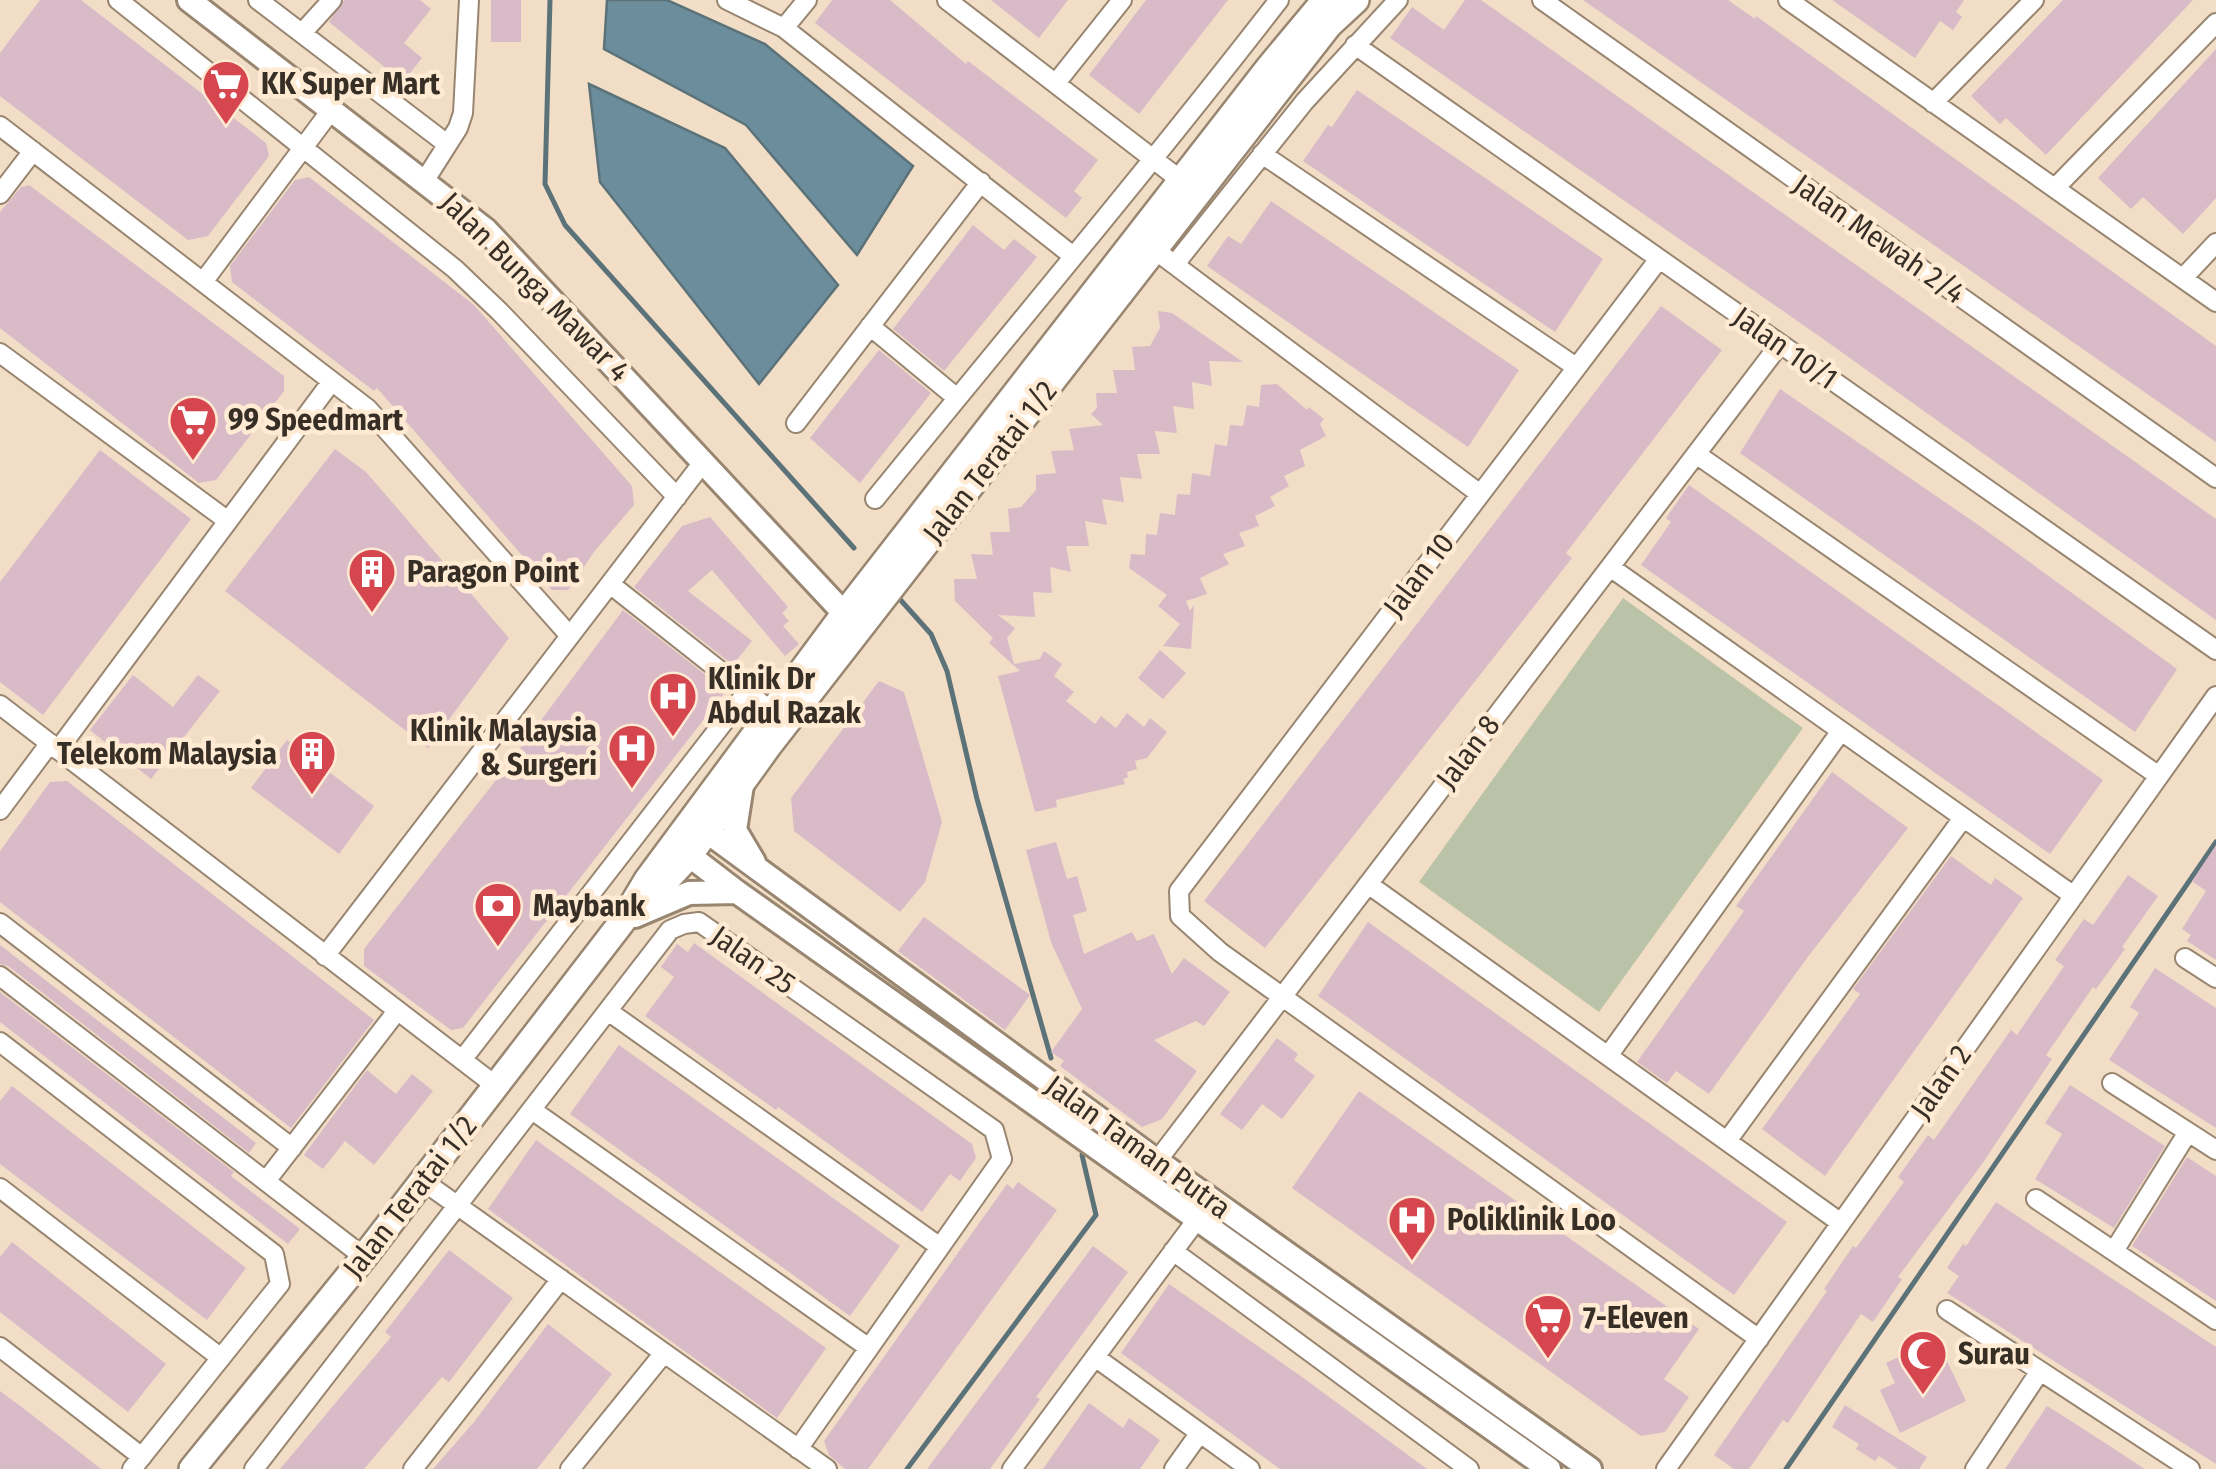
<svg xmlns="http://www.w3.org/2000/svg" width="2216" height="1469" viewBox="0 0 2216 1469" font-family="'Fira Sans Condensed',sans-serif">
  <rect width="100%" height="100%" fill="#f2ddc6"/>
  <path fill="#bac3a7" d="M1623,598l180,130 -204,284 -180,-130z"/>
  <path fill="#6c8e9c" stroke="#5c7279" stroke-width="2.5" d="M607,0h60l98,44 148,122 -56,89 -111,-130 -142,-76z
    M589,84l136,64 113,137 -79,99 -159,-202z"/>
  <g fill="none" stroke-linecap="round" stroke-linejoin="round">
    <path stroke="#5c7279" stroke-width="5" d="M550,0l-5,184 20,41 289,323
      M897,596l34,38 16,37 30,128 74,259
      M907,1469l189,-254 -14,-60
      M1786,1469l430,-627"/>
  </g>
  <path fill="#d9bbc8" d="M40,0h41l185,143 3,13 -61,80 -20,4 -188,-144v-43z
    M344,0h76l11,9 -27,34 18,15 -19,24 -74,-60z
    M491,0h30v42h-30z
    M832,0h58l76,64 2,-3 130,99 -24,31 8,7 -16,20 -251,-195z
    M991,0h77l-29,38z
    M1146,0h82l-89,114 -50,-39z
    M1465,0h16l735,519v101l-397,-284 -429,-298 22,-31 32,23z
    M1583,0h145l27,19 1,-3 460,330v96z
    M1832,0h132l-8,12 6,5 -9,13 -13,-9 -25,37z
    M2063,0h130l-147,155 -40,-37 -6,6 -29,-28z
    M2216,49v149l-33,36 -40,-37 -12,12 -33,-31z
    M1357,90l246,169 -48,73 -252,-171 25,-36 4,2z
    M309,177l165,128 158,181 2,19 -40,47 -26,38h-16l-175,-202 -3,3 -142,-109 -2,-16 65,-86z
    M29,185l255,191v15l-68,89 -17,3 -199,-155v-116l21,-25z
    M1271,201l248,169 -51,77 -261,-181 21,-30 13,8z
    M973,225l31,25 10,-11 23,18 -93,114 -51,-42z
    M1661,306l61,44 -156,203 6,5 -307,390 -61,-47z
    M1158,311l14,2 71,49 -34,-1 3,25 -20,-4 2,27 -21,-3 4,27 -22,-2 5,23h-23l5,25 -22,-2 4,25 -22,-3 5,26 -22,-4 4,25h-23l5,26 -21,-5 2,26 -19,-1 2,25 -37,-2 17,13 -8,10 7,26 26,-5 4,-8 18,13 -8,12 20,16 -8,9 29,23 6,-8 15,12 11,-15 17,14 6,-9 17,14 -20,26 -12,3 2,8 -10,3 1,5 -5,2 2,5 -69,16 1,7 -22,5 -37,-136 22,-5 -31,-28 4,-5 -38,-37 -1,-22h23l-6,-25 22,1 -3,-23h20l-2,-23 13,-2 15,-17v-15l20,-2 -5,-22 23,-1 -5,-21 34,-4 -12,-11 6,-6 -1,-15h21l-4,-23h22l-3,-23 18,-1 10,-18z
    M879,350l52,43 -71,90 -50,-45z
    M1277,384l30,26 2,-3 15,12 -4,5 6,12 -26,14 5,16 -21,10 5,10 -19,11 5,9 -20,10 4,10 -20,7 6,13 -22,8 6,10 -29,14 7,16 -21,7 4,10 4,-6 -3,44 -28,-3 17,-22 -22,-18 9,-11 -38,-27 2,-14 14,1 1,-21 11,1 3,-22 15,2 2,-21 13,1 2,-22 18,3 5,-32 12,2 3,-21 13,1 4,-21 12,2 2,-22z
    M1780,389l197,135 200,145 -42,63 -395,-279z
    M335,449l31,23 143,166 -81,110 -203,-157z
    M100,450l91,69 -148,196 -43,-33v-100z
    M1689,485l414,295 -53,74 -409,-289 30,-43 -5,-4z
    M710,517l78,90 -6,6 7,8 -6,5 16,18 -14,12 -73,-86 -24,21 64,50 -19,24 -99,-78 48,-61z
    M623,610l103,81 -263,337 -12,2 -87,-64v-17l143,-183z
    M1160,650l26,23 -23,26 -25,-21z
    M133,675l40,32 25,-32 22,16 -69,88 -61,-49z
    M879,681l25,11 38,130 -17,60 -25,30 -106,-81 -3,-33z
    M287,740l87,66 -35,48 -88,-66z
    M1832,772l76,56 -101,130 -98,136 -33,-23 -9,12 -30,-21 107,-151 -8,-5z
    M67,781l307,239 -83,108 -291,-226v-51l50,-69z
    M1056,842l11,37 10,-3 10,35 -14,4 11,39 48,-22 5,9 17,-7 18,40 12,-16 46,34 -26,34 -8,-5 -42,19 43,31 -35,48 -20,8 -82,-61 4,-5 -13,-9 31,-43 -31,-67 -25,-92z
    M2216,845v115l-29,-19 4,-6 -9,-6 24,-38 -14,-10z
    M1951,856l40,29 4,-7 28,20 -198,278 -63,-47 98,-135 -7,-5z
    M2128,875l30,21 -36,51 3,2 -29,40 -3,-2 -47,68 6,4 -70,105 -84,113 4,2 -29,43 -12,-8 -73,109 -5,-3 -34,49h-15l-20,-14 113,-164 -3,-2 29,-43 3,2 48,-66 -6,-5 30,-42 6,5 77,-110 6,5 47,-69 -9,-6 29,-41 9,6z
    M924,917l106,78 -25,35 -107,-79z
    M1368,922l419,300 -53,73 -416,-299z
    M694,943l278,201 4,14 -16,23 -10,-7 -28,38 -144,-105 -2,3 -131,-94 29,-39 -13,-10 16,-23 11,8z
    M0,945l256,198 -7,10 -241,-187 -8,-2z
    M2155,968l61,40v120l-107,-68 30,-47 -9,-6z
    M0,992l234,180 -3,4 69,53 -12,15 -288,-222z
    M1277,1038l21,16 -4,6 21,16 -33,43 -20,-15 -20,26 -22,-16z
    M619,1045l281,201 -50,70 -280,-202z
    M367,1070l29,24 16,-20 21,17 -59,74 -29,-24 -22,28 -19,-14z
    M2070,1085l95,61 -51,82 -79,-49 27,-45 -17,-11z
    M12,1086l234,182 -39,52 -207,-156v-63z
    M1359,1091l340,238 -35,50 25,18 -24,35 -24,4 -349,-248z
    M536,1140l290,208 -49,70 -289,-209z
    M2187,1157l29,19v125l-84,-55z
    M1018,1182l39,28 -189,259h-23l-16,-14 -5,-14 183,-257 6,5z
    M1996,1202l220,145v117l-269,-171 12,-17 -12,-8 16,-24 3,2z
    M12,1242l154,122 -38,48 -128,-100v-55z
    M1093,1246l35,26 -92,125 4,2 -50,70h-63z
    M449,1250l64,48 -64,84 -7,-5 -78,92h-84l111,-132 -6,-5z
    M1169,1284l133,93 125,92h-147l-7,-5 -152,-111z
    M548,1324l64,50 -75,95h-104l41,-47z
    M1909,1352l3,6 13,-6 6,13 15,-6 20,42 -66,32 -20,-43 15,-7 -9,-20z
    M0,1391l27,20 74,58h-101z
    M1089,1403l34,25 6,-10 31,22 -20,29h-97z
    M1845,1405l82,52 -8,12h-21l-19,-13 -4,5 -19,-12 3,-5 -27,-17z
    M2047,1406l21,13 77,50h-140z"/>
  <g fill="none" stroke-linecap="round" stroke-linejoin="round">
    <g stroke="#998671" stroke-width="22">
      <path id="minor" d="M118,0l337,269 45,43 177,185
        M258,0l189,144
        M727,0l57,28 289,228
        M947,0l236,182
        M1542,0l674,478
        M1788,0l428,302
        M784,28l23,-28
        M302,33l30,-33
        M1355,45l861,605
        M1056,83l66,-83
        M1933,103l101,-103
        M0,126l368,283 202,227
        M1262,154l314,213
        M425,180l33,-52 5,-15 6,-113
        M2055,188l161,-165
        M0,194l33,-43
        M1155,250l325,244
        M1659,259l-480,632 1,25 40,36 539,387
        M1175,264l130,-163 93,-101
        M2183,278l33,-35
        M203,282l129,-173
        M870,326l87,72
        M0,353l228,168
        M796,423l185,-241
        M1696,454l463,322
        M875,499c135,-166 273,-330 404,-499
        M1610,567l464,329
        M610,584l161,127
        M0,705l496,381
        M58,750l274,-369
        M0,810l50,-67
        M1368,884l473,339
        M0,923l292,225
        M325,956l379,-495
        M2185,958l31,20
        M0,976l364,281
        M608,1011l332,236
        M0,1042l274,212 6,30 -148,185
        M1608,1056l233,-325
        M462,1060l285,-368
        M2112,1083l104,67
        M532,1110l337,238
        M1727,1141l236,-323
        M1157,1161l623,-817
        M266,1181l131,-170
        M423,1181l404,288
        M0,1188l221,170
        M2036,1199l180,121
        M1173,1251l296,218
        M2114,1251l74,-119
        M1947,1310l243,159
        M0,1347l142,110
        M1095,1357l155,112
        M254,1469l416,-539 14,-6 15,-2 295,208 8,29 -204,290
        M413,1469l148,-190
        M570,1469l94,-116
        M1012,1469l186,-251
        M1174,1469l25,-35
        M1666,1469l550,-773
        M1975,1469l65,-98"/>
    </g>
    <g stroke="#998671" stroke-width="28">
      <path id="tertiary" d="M189,0l297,230 368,394
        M742,785l-7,45 19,32
        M694,822l463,339 433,308
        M677,846l60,46 812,577
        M635,916l54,-23 48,-1"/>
    </g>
    <g stroke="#998671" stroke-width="30">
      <path id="secondary" d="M649,899l40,-43 81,-112 559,-719 27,-25
        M192,1469l172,-212 258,-335 25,-42 197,-266 426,-548 55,-66"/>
    </g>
    <use href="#minor" stroke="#fff" stroke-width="18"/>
    <use href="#tertiary" stroke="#fff" stroke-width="22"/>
    <use href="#secondary" stroke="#fff" stroke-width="25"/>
  </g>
  <defs>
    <g id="supermarket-pin" transform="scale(2.5)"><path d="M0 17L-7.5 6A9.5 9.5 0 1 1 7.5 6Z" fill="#d6464f" stroke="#ffead3"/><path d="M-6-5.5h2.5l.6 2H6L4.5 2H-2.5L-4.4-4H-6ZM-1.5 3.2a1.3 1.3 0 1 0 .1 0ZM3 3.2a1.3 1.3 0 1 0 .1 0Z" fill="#fff"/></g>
    <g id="building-pin" transform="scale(2.5)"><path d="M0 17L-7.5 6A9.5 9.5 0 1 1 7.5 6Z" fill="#d6464f" stroke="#ffead3"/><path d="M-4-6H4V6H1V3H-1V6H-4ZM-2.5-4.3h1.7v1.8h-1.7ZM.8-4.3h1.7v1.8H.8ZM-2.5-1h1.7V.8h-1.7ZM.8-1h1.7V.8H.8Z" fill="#fff"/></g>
    <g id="hospital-pin" transform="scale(2.5)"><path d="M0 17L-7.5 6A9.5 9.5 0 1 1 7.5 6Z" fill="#d6464f" stroke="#ffead3"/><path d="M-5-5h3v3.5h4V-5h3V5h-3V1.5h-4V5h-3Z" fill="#fff"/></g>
    <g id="bank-pin" transform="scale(2.5)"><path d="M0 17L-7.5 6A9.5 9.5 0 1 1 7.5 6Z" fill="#d6464f" stroke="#ffead3"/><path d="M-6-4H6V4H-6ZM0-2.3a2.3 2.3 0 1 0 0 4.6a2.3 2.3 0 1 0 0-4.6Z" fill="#fff"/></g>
    <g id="mosque-pin" transform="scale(2.5)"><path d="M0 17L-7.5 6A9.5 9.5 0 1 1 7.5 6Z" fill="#d6464f" stroke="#ffead3"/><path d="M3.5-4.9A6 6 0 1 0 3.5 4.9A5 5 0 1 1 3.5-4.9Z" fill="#fff"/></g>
  </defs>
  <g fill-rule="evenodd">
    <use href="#supermarket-pin" x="226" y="84"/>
    <use href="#supermarket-pin" x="193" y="420"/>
    <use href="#building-pin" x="372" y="572"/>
    <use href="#hospital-pin" x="673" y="696"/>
    <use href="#hospital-pin" x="632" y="748"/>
    <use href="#building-pin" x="312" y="754"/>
    <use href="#bank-pin" x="498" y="906"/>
    <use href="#hospital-pin" x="1412" y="1220"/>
    <use href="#supermarket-pin" x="1548" y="1318"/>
    <use href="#mosque-pin" x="1923" y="1354"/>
  </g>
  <g text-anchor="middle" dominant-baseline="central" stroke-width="9" stroke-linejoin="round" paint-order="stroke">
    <g font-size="30" font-weight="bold" fill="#372f26" stroke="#ffead3" text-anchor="start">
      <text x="261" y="84">KK Super Mart</text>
      <text x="228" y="420">99 Speedmart</text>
      <text x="407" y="572">Paragon Point</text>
      <text x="708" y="679">Klinik Dr<tspan x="708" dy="34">Abdul Razak</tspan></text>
      <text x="597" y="731" text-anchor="end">Klinik Malaysia<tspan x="597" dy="34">&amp; Surgeri</tspan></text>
      <text x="277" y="754" text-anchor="end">Telekom Malaysia</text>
      <text x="533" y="906">Maybank</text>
      <text x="1447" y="1220">Poliklinik Loo</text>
      <text x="1583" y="1318">7-Eleven</text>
      <text x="1958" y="1354">Surau</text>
    </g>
    <g font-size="30" fill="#372f26" stroke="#ffead3">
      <text transform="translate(1879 239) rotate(35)">Jalan Mewah 2/4</text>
      <text transform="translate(535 287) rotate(45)">Jalan Bunga Mawar 4</text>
      <text transform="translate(1785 348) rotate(35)">Jalan 10/1</text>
      <text transform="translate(990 462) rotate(-52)">Jalan Teratai 1/2</text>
      <text transform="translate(1419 575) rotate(-53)">Jalan 10</text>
      <text transform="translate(1468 752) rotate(-53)">Jalan 8</text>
      <text transform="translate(753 960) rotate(35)">Jalan 25</text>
      <text transform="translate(1941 1082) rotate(-55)">Jalan 2</text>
      <text transform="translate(1138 1147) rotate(36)">Jalan Taman Putra</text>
      <text transform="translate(410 1197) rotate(-52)">Jalan Teratai 1/2</text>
    </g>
  </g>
</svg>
